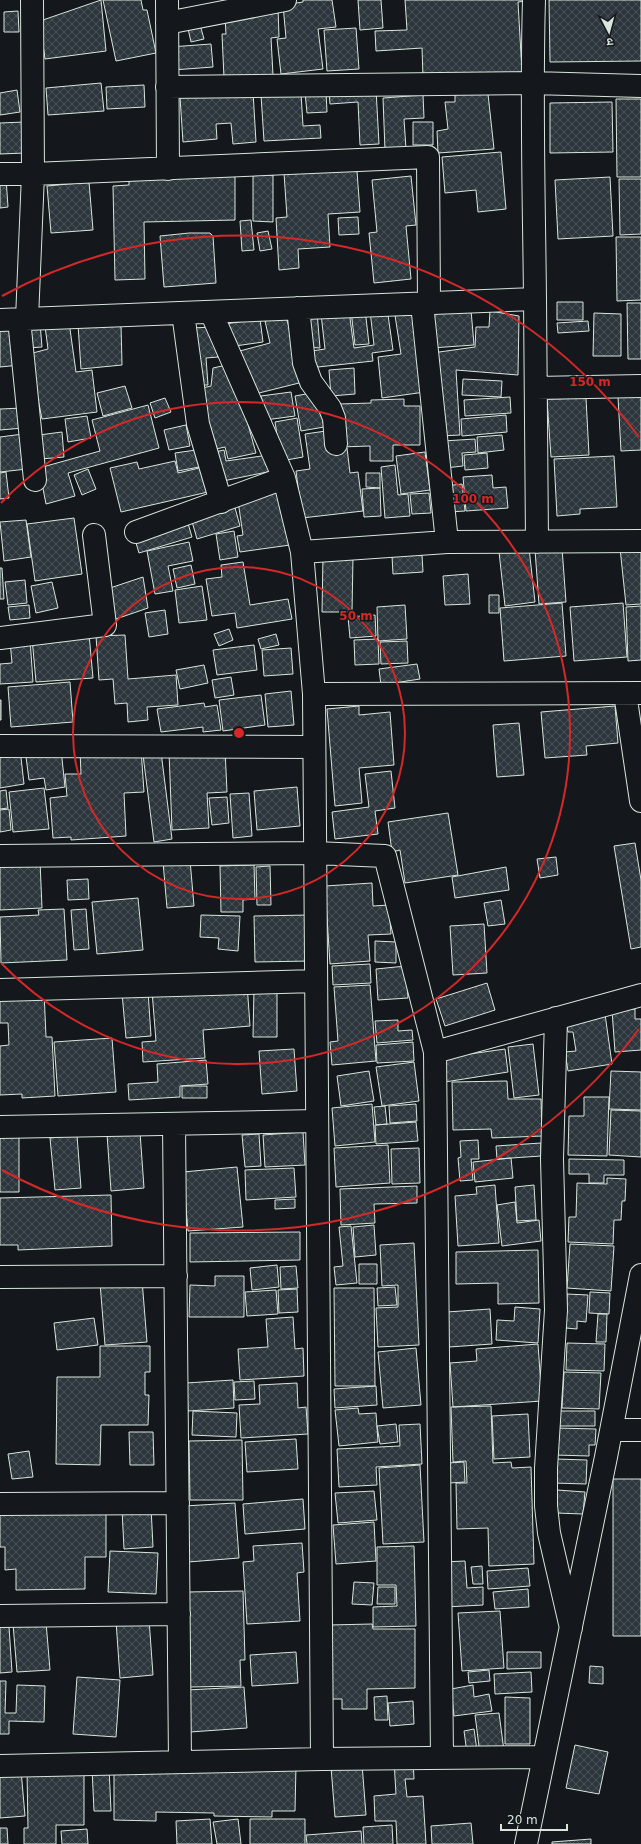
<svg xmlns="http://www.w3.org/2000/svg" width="641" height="1844" viewBox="0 0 641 1844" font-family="'DejaVu Sans','Noto Sans Devanagari',sans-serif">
  <defs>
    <pattern id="building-cross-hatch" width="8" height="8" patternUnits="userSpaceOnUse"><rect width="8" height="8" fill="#2c363c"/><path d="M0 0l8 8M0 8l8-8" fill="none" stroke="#4a5358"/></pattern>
  </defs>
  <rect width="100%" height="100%" fill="#14181c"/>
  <path fill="url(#building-cross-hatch)" stroke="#d8e6dc" d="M101,0l5,51 -61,8 -5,-38z
    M103,0h38l2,10h4l9,43 -40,8z
    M303,0h29l4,27 -18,2 5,40 -42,5 -4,-35 9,-1 -3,-33 20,-3z
    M358,0h23l2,28 -23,2z
    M405,0h122v1l-9,1 4,70 -99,5 -1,-29 -46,3 -1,-20 32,-1z
    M549,0h92v61l-91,1z
    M278,8l1,29 -8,1 2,37 -49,3 -2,-44h4l-1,-17z
    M18,11l1,21h-15v-20z
    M199,21l5,18 -13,3 -4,-18z
    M356,28l3,41 -32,2 -3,-41z
    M211,44l2,23 -40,3 -3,-23z
    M101,83l3,28 -56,4 -2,-27z
    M144,85l1,22 -38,2 -1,-22z
    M376,89l3,55 -19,1 -2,-43 -28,2 -1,-12z
    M17,90l3,22 -20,3v-22z
    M326,91l1,21 -20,1 -2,-21z
    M253,92l3,50 -23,2 -2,-21 -15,1 1,15 -34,3 -3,-45z
    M301,93l2,33 17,-1 1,13 -57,3 -3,-46z
    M455,93l33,1 6,55 -56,4 -1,-22 11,-2 -3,-27h10z
    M423,95l1,23 -20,1 2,30 -21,1 -2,-52z
    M616,99h25v78h-24z
    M612,102l1,50 -63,1v-50z
    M24,122l1,31 -25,1v-31z
    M413,122h20v23h-20z
    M501,152l5,57 -28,3 -2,-22 -31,3 -3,-36z
    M357,171l3,41 -32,2 2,33 -32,2 1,19 -20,2 -3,-52 11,-1 -3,-44z
    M235,175v45l-91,2 1,57 -30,1 -2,-94 16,-1v-8z
    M253,175h20v47l-20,-1z
    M411,176l5,49 -10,1 5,53 -37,4 -5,-50 8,-1 -5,-52z
    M610,177l3,59 -55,3 -3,-59z
    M6,178l2,29 -8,1v-29z
    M619,179h22v55l-21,1z
    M89,182l4,48 -42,3 -4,-47z
    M358,217l1,17 -20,1 -1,-17z
    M251,220l3,30 -12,1 -2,-30z
    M268,231l4,18 -12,2 -3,-18z
    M189,233h21l3,3 3,47 -52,4 -4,-51z
    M616,237h25v63l-24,1z
    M557,302h26v18h-26z
    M627,303h14v56h-13z
    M416,307l9,85 -43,6 -4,-41 23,-3 -7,-45z
    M387,308l6,42 -21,3 1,8 -64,7 -4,-16 20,-3 -4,-35 28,-3 5,37 20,-3 -4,-34z
    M365,309l4,35 -14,1 -4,-34z
    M471,310l3,35 -43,3 -2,-34z
    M490,311l29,5 -1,59 -62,-5 4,65 -20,1 -8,-83 43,-6 1,-20h13z
    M317,312l3,36 -14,-1 -3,-34z
    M594,313l27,1v42h-28z
    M286,316l17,66 -52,13 -15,-43 34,-9 -5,-22z
    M260,319l3,23 -35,5 -3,-23z
    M588,321l1,10 -31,2 -1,-10z
    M69,322l7,50 16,-2 5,42 -55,7 -13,-65 19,-5 -3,-23z
    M40,323l2,24 -14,1 -2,-24z
    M15,324l5,41 -20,2v-42z
    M78,325h43l1,40 -41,4z
    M214,327l4,30 -12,1 2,27h-10l-7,-57z
    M231,364l25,89 -28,6 -3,-12 -14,3 -13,-61 13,-3 2,-18z
    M354,368l1,26 -24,2 -2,-26z
    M463,379l39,2 -1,16 -39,-2z
    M125,386l7,22 -29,8 -6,-23z
    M291,392l4,24 -30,4 -4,-24z
    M317,392l7,35 -23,4 -6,-35z
    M641,396v54l-20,1 -3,-54z
    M510,397l1,16 -46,3 -1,-16z
    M165,398l6,14 -16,6 -5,-15z
    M586,398l3,57 -38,2 -4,-58z
    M404,399v7h16v39h-27v16h-23v-15l-30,1v-43l31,-1v-3z
    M148,405l11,43 -91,25 7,23 -29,8 -7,-36 61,-17 -8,-31z
    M22,408l1,20 -23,2v-21z
    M506,415l1,17 -45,4 -1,-17z
    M87,416l4,22 -23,4 -3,-23z
    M297,418l6,39 -22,4 -6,-39z
    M186,425l4,21 -21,4 -5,-20z
    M326,431l3,20 18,-3 3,25 8,-1 5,39 -61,7 -6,-47 14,-2 -5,-35z
    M62,432l2,25 -23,2 -2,-24z
    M23,434l4,35 -27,3v-35z
    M502,435l2,15 -26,3 -1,-16z
    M475,439l1,13 -14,1 1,13 -18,2 -2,-27z
    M196,450l3,17 -21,4 -3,-18z
    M224,450l2,11 43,-6 3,16 -54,11 -8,-29z
    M425,452l5,38 -29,4 -5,-38z
    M487,453l1,15 -23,2 -1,-15z
    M614,456l3,51 -37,2v5l-23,2 -3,-57z
    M175,461l3,12 25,-6 5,25 -87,20 -11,-44 27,-6 2,7z
    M395,465l3,30 10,-1 2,22 -25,2 -4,-51z
    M88,469l8,20 -14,6 -8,-20z
    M6,472l3,26 -9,1v-26z
    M366,473h14v15l-14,-1z
    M492,475l1,13 13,-1 2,21 -42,3 -3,-34z
    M462,484l3,27 -15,1 -4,-26z
    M279,488l11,57 -50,7 -3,-16 6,-1 -5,-34z
    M380,488l1,28 -17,1 -2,-28z
    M429,493l2,20 -19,1 -2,-20z
    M234,504l6,22 -43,13 -6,-21z
    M74,518l8,56 -47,7 -8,-57z
    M26,520l5,37 -27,4 -4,-39z
    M187,520l5,17 -53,16 -5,-17z
    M234,531l4,26 -18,3 -4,-26z
    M189,542l4,19 -25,5 5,25 -18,3 -8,-43z
    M641,546v58l-15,1 -6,-57z
    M529,548l6,54 -30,4 -6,-54z
    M562,548l4,54 -27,2 -4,-54z
    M422,555l1,17 -30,2 -1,-18z
    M323,556h30l-1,56h-30z
    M243,562l7,43 38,-6 4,20 -55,9 -2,-15 -23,3 -6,-37 16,-2 -1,-12z
    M191,565l4,19 -18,4 -4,-19z
    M0,568h2l2,31h-4z
    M468,574l2,30 -25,1 -2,-29z
    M143,577l5,31 -38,13 -6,-31z
    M25,580l2,23 -19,2 -3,-23z
    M52,582l6,26 -22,5 -5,-27z
    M202,586l5,34 -28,3 -4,-33z
    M489,595h10v18h-10z
    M562,603l4,53 -62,5 -4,-53z
    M623,603l4,54 -53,4 -4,-54z
    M29,605l1,13 -20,2 -2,-13z
    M405,605l2,34 -29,2 -1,-34z
    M641,606v54l-13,1 -2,-54z
    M165,610l3,24 -19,3 -4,-24z
    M375,615l1,21 -26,2 -2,-21z
    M229,629l4,11 -14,6 -5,-12z
    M89,634l4,44 -57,4 -4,-44z
    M276,634l3,11 -18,4 -3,-10z
    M125,635l3,44 48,-4 2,30 -31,2 1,13 -20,2 -1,-19 -12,1 -2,-25 -14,1 -3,-44z
    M30,639l3,43 -33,2v-20l12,-1 -2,-22z
    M378,639l1,25 -24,1 -1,-25z
    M407,641l1,22 -27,1 -1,-22z
    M254,645l3,25 -40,5 -4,-25z
    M291,648l2,26 -29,2 -2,-26z
    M417,664l3,15 -39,6 -2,-16z
    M204,665l4,18 -28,6 -4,-19z
    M231,677l3,18 -19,3 -3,-18z
    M70,682l3,40 -62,5 -3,-40z
    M291,691l3,34 -26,2 -3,-33z
    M261,695l4,30 -42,6 -4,-31z
    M0,700h1v20h-1z
    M204,703l1,4 12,-2 4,25 -18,2v-5l-42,5 -4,-23z
    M359,706v9l31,-3 4,53 -35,3 3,35 -27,3 -8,-97z
    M615,706l3,37 -32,3 1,9 -42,3 -4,-46z
    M519,723l5,52 -27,2 -4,-52z
    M0,749h20l4,35 -24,4z
    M25,749h36l4,38 -19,3 -2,-12 -15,2z
    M141,749l3,43 -20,1 2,43 -55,4v-3l-18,1 -3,-40 17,-2 -2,-22h16l-1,-24z
    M225,749l2,43 -20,1 2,35 -37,2 -3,-78z
    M161,752l11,87 -18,3 -11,-87z
    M391,771l4,37 -20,3 3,23 -43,5 -3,-27 37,-5 -4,-33z
    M297,787l3,39 -43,4 -3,-39z
    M44,788l5,41 -36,3 -4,-40z
    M6,790l2,18 -8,1v-18z
    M249,793l3,43 -19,2 -3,-44z
    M227,797l2,26 -17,2 -3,-27z
    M9,809l2,21 -11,2v-22z
    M448,813l10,62 -53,8 -5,-33 -8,2 -4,-30z
    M635,843l6,37v67l-10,2 -17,-103z
    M556,857l2,18 -18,3 -3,-19z
    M190,860l4,46 -27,2 -4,-46z
    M40,861l2,47 -42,2v-47z
    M254,865l1,34 -12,1v12h-22l-1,-46z
    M270,866l1,39h-14l-1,-38z
    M506,867l3,23 -54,8 -3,-21z
    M88,879l1,20 -21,1 -1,-20z
    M372,883l1,23 16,-1 2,29 -23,1 2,26 -40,3 -5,-78z
    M138,898l5,52 -46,4 -5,-52z
    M501,900l4,24 -17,2 -4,-23z
    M64,909l3,51 -66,3 -1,-46 39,-2 -1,-5z
    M86,909l3,40 -15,1 -3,-40z
    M201,915l39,1 -2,35 -20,-2 1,-11 -19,-1z
    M309,915l1,46 -55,1 -1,-46z
    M484,924l3,49 -34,2 -3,-49z
    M375,941l21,1v21l-21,-1z
    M370,964l1,19 -38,2 -1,-19z
    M406,966l2,32 -30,2 -2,-31z
    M487,983l8,27 -50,16 -9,-27z
    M247,984l3,42 -47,4 2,28 -62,4 -1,-20 14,-1 -4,-50z
    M370,985l6,76 -44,4 -2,-23 8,-1 -4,-54z
    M254,988h23v49h-24z
    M44,991l2,46h6l3,59 -33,2v-4l-22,1v-49l9,-1 -1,-22h-8v-30z
    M148,991l3,45 -25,2 -4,-45z
    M635,1009v10h6v31l-26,2 -3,-42z
    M605,1014l7,50 -44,7 -3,-19 11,-1 -3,-19h-5l-2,-13z
    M398,1020v11l14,-1 1,10 -36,3 -2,-22z
    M112,1038l4,54 -58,4 -4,-54z
    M413,1042l1,19 -37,2 -1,-18z
    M533,1044l6,51 -25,3 -6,-51z
    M294,1049l3,42 -35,3 -3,-43z
    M505,1049l3,23 -63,10 -4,-24z
    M206,1060l2,24 -28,2v11l-51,3 -1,-16 30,-2 -1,-18z
    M414,1062l5,39 -37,5 -6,-39z
    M369,1071l5,30 -33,5 -4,-30z
    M611,1071l30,1v38l-32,-1z
    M507,1081l1,18h33l1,37 -50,2 -1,-9 -38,1 -1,-48z
    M182,1086h25v12h-25z
    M584,1097h25l-2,59 -39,-1 1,-39h15z
    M372,1104l3,38 -40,4 -3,-38z
    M416,1104l1,17 -27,2 -1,-17z
    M385,1106l2,18 -11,1 -2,-18z
    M611,1110l30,1v46l-32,-2z
    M416,1122l2,19 -42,3 -1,-19z
    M140,1132l4,56 -33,3 -4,-57z
    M303,1132l2,33 -40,2 -2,-32z
    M259,1134l2,32 -16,1 -3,-32z
    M0,1135h19v57h-19z
    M77,1135l4,53 -26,2 -5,-52z
    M478,1140l1,19h-8l2,21 -13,1 -2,-23 3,-1 -1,-16z
    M541,1143v13l-44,3 -1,-13z
    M388,1145l2,38 -54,4 -2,-39z
    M419,1148l1,35 -28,1 -1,-35z
    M511,1158l2,20 -38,4 -2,-20z
    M569,1159l55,1v15h-20v8h-15v-9h-20z
    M237,1167l6,60 -55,4 -5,-59z
    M294,1168l2,29 -50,3 -1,-30z
    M607,1178l19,1 -1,22h-3l-1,19h-7l-1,24 -45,-2 1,-25h7l1,-34 30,1z
    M495,1185l4,58 -41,3 -3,-50 22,-2 -1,-7z
    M534,1185l2,35 -19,1 -2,-34z
    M417,1186v17l-43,1 1,19 -34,2 -1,-36z
    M111,1195l1,51 -94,4v-5h-18v-47z
    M295,1199v9l-20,1v-9z
    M515,1202l2,21 22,-3 2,21 -39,5 -5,-41z
    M374,1225l2,30 -21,2 -2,-30z
    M351,1226l6,57 -21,2 -2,-18 9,-1 -4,-39z
    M300,1232v28l-110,2v-29z
    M414,1243l5,102 -41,2 -2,-39 22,-1v-22l-16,1 -2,-41z
    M570,1244l44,2 -3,45 -44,-3z
    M538,1250l1,53 -41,1v-21l-42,1v-32z
    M359,1264h18v20h-18z
    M277,1265l2,22 -27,3 -2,-22z
    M296,1266l2,22 -17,1 -1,-22z
    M215,1276h29v41h-55l1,-32 25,1z
    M142,1280l5,62 -42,3 -5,-62z
    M395,1287l2,18 -19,1 -1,-18z
    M334,1288h40l1,98h-40z
    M297,1289l1,23 -19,1 -1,-23z
    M276,1290l2,24 -31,2 -2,-24z
    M590,1292l20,1 -1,21 -20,-1z
    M567,1294l21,1 -2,27 -9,-1v8l-11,-1z
    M515,1307l25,2 -2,34 -42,-3 1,-20 17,1z
    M490,1309l2,35 -43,3 -2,-35z
    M598,1314h9l-1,28h-10z
    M293,1317l2,32 8,-1 1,28 -64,4 -2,-31 30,-2 -2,-28z
    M94,1318l4,27 -41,5 -3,-27z
    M567,1343l38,1 -1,27 -38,-1z
    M538,1344l4,57 -89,6 -3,-44 27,-2 -1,-12z
    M100,1346h50v26h-5v23h4l-1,30h-47l-1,40 -44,-1 1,-87h43z
    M416,1348l5,57 -38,3 -5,-56z
    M564,1372l37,1 -2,36 -37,-1z
    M233,1380l1,28 -46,3 -2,-28z
    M254,1381l1,18 -20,1 -1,-18z
    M297,1383l1,25 8,-1 2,27 -67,4 -2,-33 21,-1 -1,-19z
    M376,1386l1,19 -42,3 -1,-19z
    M491,1406l2,57 18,-1 1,6 19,-1 3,97 -45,2 -1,-38 -31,1 -1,-46h11l-1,-22 -13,1 -2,-55z
    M358,1408l1,6 17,-1 2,29 -39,4 -4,-36z
    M193,1411l44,2 -1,24 -44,-2z
    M557,1411h38v15h-38z
    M528,1414l2,43 -36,2 -2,-43z
    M396,1424l2,18 -18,2 -3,-18z
    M420,1424l2,40 -46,3 1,18 -38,2 -2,-38 63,-3 -1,-21z
    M556,1428l40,1 -1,16h-6v11l-34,-1z
    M129,1432h24l1,33h-24z
    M296,1439l2,30 -51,3 -2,-30z
    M242,1440l1,60h-53l-1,-59z
    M29,1451l4,26 -21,2 -4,-25z
    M556,1459l31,1 -1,24 -32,-1z
    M464,1462l1,20 -16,1 -1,-20z
    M420,1465l4,77 -41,2 -4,-76z
    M613,1479h28v157h-28z
    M557,1490l28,2 -2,22 -27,-1z
    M374,1491l3,29 -39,3 -3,-30z
    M303,1499l2,30 -60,5 -2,-30z
    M235,1503l4,55 -51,4 -4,-56z
    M151,1507l2,40 -29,2 -2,-40z
    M0,1508l106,1v48h-21v32l-69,1v-21l-11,1v-23h-5z
    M374,1522l2,39 -40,3 -3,-39z
    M302,1543l2,29 -7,1 3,48 -53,3 -4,-62 11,-1 -1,-15z
    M414,1546l2,80 -43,1v-20l24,-1 -1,-21h-19v-38z
    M110,1551l48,2 -2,41 -48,-2z
    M465,1561l2,27 16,-1v18l-38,2 -2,-45z
    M482,1566l1,18h-10l-2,-17z
    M528,1568l2,18 -42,3 -1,-18z
    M354,1582l20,1 -2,22 -20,-1z
    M378,1587h17v17h-18z
    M528,1589l1,18 -34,2 -2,-17z
    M243,1591l2,69h-5l1,26 -51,1 -3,-95z
    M500,1611l4,57 -42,3 -4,-58z
    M149,1619l4,56 -33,3 -4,-57z
    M46,1622l4,48 -33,2 -4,-48z
    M372,1624l1,5h42v59l-48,1v20h-25v-10h-12l-1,-74z
    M0,1627h9l3,45 -12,1z
    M296,1652l2,31 -46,3 -2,-31z
    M507,1652h34v16l-34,1z
    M590,1666l13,1v17l-14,-1z
    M489,1670l1,11 -21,2 -1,-11z
    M531,1672l1,20 -37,2 -1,-20z
    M77,1677l43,3 -4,57 -43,-3z
    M0,1681h6l-1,32h11l1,-28 28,1 -1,36 -35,-1v13h-9z
    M473,1685l1,12 15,-3 3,17 -38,5 -3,-27z
    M244,1687l3,41 -57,4 -3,-42z
    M387,1696l1,24h-13l-1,-23z
    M505,1697l25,1v46h-25z
    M413,1701l1,23 -24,2 -2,-23z
    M499,1713l5,38 -24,3 -5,-39z
    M474,1729l3,22 -10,2 -3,-22z
    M575,1745l33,7 -9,42 -33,-6z
    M413,1760l1,19h-9l2,18 16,-1 3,48h-29l-1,-23h-21l-1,-25 22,-2 -2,-33z
    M114,1764l182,1 -1,46h-23v6l-58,-1v-3l-58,-1v9l-42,-1z
    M362,1764l4,51 -31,2 -4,-50z
    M109,1767l2,44h-17l-2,-43z
    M84,1768v57h-28v19h-32v-16h4l-1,-58z
    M21,1770l4,46 -25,2v-46z
    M210,1819l2,25h-35l-1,-23z
    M238,1819l3,25h-24l-4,-22z
    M250,1819h55v25h-55z
    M471,1823l2,21h-41l-1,-18z
    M392,1825l1,19h-29l-1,-17z
    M0,1828h7l1,16h-8z
    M87,1829l1,15h-26l-1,-13z
    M361,1831l1,13h-55l-1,-9z
    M591,1839v5h-39v-2z"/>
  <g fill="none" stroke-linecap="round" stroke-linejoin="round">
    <g stroke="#d8e6dc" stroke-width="24">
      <path id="minor" d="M167,0l1,169
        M534,0c-3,100 0,200 1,299
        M167,23l118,-23
        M167,87l365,-4 109,3
        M0,174h33l395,-17 1,146
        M422,304l25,238
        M298,308l6,55 7,19 19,26 4,10 2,26
        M211,312l73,166 18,74
        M183,313l15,111 23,78
        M19,319l16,161
        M27,319l6,-145 -1,-174
        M0,320l535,-21 2,243
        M536,388l105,-2
        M136,532l148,-54
        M0,638l105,-13 -11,-90
        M625,693l16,108
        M314,694l327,-1
        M0,746l314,1
        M0,856l315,-3 70,3 50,196 206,-57
        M0,990l316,-9
        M556,1018l-4,141 4,151 -10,158v38l3,27 22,95
        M435,1052l7,706
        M174,1124l6,638
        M0,1127l317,-6
        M0,1277l176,-1
        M612,1430h29
        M0,1504l178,-1
        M0,1616l179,-2
        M544,1757l-222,2 -8,-1065 -12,-142 145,-10 194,-1
        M0,1766l322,-7
        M526,1844l80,-387 35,-182"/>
    </g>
    <use href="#minor" stroke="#14181c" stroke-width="22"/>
  </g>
  <g fill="none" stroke="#d62828" stroke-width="2">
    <circle cx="239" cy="733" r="166"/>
    <path d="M1 503A331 331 0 1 1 1 963"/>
    <path d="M639 1029A497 497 0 0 1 2 1170M2 296A497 497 0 0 1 639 437"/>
  </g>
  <circle cx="239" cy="733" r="6" fill="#d62828" stroke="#14181c" stroke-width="2"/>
  <g font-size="12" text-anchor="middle" font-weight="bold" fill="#d62828" stroke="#14181c" stroke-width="3" stroke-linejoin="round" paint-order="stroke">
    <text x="590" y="386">150 m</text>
    <text x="473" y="503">100 m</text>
    <text x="356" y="620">50 m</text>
  </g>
  <g transform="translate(609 32) rotate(174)" stroke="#14181c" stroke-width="3" paint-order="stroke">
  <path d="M0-3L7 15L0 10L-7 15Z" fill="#d8e6dc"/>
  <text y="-6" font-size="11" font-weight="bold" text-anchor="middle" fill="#d8e6dc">उ</text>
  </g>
  <path d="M501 1824v6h66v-6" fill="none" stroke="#d8e6dc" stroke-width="2"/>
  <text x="507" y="1824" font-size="12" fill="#d8e6dc" stroke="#14181c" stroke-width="3" paint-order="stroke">20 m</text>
</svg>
